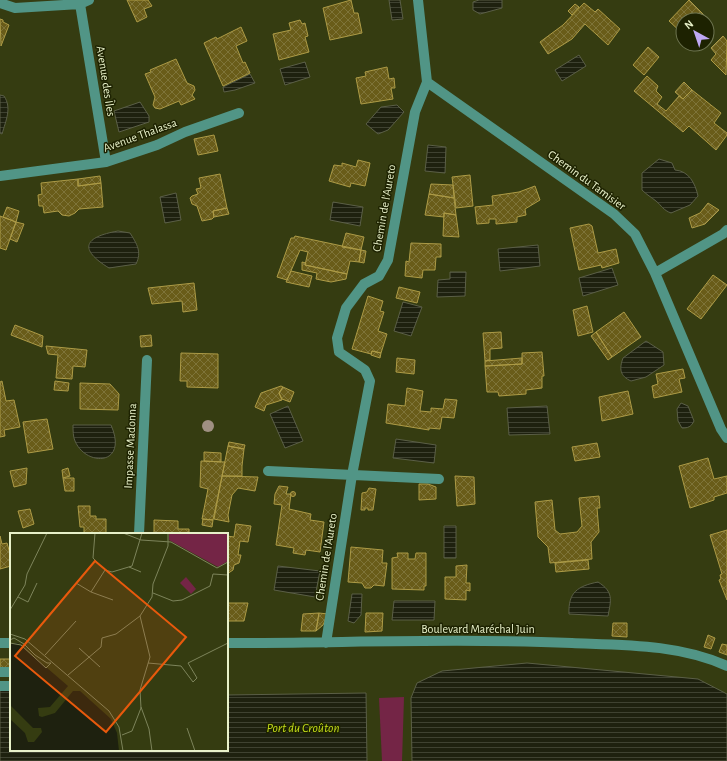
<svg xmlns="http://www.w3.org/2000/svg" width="727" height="761" viewBox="0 0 727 761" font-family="'Alegreya Sans',sans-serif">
  <defs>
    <pattern id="water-rules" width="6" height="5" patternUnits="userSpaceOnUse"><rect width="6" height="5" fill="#1e210f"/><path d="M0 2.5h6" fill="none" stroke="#3f4231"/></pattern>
    <pattern id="building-cross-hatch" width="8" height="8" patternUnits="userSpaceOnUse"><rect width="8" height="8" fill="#695c19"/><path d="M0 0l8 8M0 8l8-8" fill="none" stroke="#7e7439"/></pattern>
  </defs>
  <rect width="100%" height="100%" fill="#353c11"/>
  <path fill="#742546" d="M404,697l-2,64h-20l-3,-63z"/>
  <path fill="url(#water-rules)" stroke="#5b5f47" d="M389,0h11l3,19 -11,1z
    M479,0h23v8l-22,6 -7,-4v-8z
    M579,55l7,11 -24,15 -7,-11z
    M305,62l5,15 -25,8 -5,-16z
    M250,74l5,9 -20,7 -11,2 -1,-5z
    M0,95l4,1c8,12 2,24 -2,38l-2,-1z
    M140,102l9,14v6l-30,10 -5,-21z
    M397,105l7,7 -16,18 -10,4 -12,-10 15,-17z
    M428,145l18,2 -1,26 -20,-2z
    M659,159l13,4 3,7c14,1 20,13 23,26l-8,9 -19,8c-8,-3 -9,-7 -15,-12 -5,-4 -9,-6 -14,-11v-17z
    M176,193l5,27 -16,3 -5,-26z
    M333,202l30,5 -3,19 -30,-6z
    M118,231l12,2c7,11 12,19 6,31l-27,4c-31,-19 -25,-31 9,-37z
    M538,245l2,21 -40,5 -2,-22z
    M612,268l6,17 -35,11 -4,-18z
    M450,272h16l-1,24 -28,1 1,-17 12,-1z
    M403,302l19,5 -11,29 -17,-5z
    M646,341l17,11 1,13 -18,12 -15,4c-11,-5 -12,-12 -8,-23z
    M681,403l7,3 6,15c-3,6 -6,7 -12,7l-4,-7 -1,-12z
    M288,406l15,35 -18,7 -15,-34z
    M547,406l3,28 -41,1 -2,-27z
    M73,425h38c18,41 -25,42 -36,16 -2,-4 -2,-11 -2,-16z
    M396,439l40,6 -2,18 -41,-5z
    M444,526h12v32h-12z
    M278,566l42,5 -5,26 -41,-7z
    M598,582c16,10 13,18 10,34l-39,-2c-1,-22 9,-28 29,-32z
    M352,594h10l-1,21 -7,8 -6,-2z
    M394,601h41l-1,19h-42z
    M527,663l171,16 29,15v67h-315l-1,-63 6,-15 25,-12z
    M0,686h11v64h216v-55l139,-2 1,68h-367z"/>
  <path fill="url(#building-cross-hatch)" stroke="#ad9b46" d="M127,0h21l4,6 -8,3 3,8 -10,5z
    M351,0l3,13h4l4,20 -32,7 -7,-32z
    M689,0l18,18 -2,2h-22v14l-14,-13z
    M584,3l11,9 3,-3 22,20 -12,16 -23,-21 -13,15 -24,15 -8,-12 23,-17z
    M575,4l4,3 -7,8 -4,-4z
    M0,19l3,1v2l6,3 -8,21z
    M300,20l2,4 3,-1 3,13 -3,1 4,15 -30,8 -6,-26 18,-4 -2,-7z
    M241,27l6,14 -11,5 7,17 2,-1 5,11 -27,13 -19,-43 12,-6 1,2z
    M723,36l4,5 -1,34 -15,-15 5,-6 -5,-6z
    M648,47l11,10 -15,18 -11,-10z
    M176,59l11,24 7,3 1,4 -3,5 3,4 -14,6 -2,-4 -19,8 -5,-1 -2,-3 2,-8 -10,-23 6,-2 -1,-2z
    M387,67l2,12 5,-1 1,10h-4l2,11 -32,5 -5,-26 10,-2 -1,-4z
    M647,76l11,10 -2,5 6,6 -5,7 9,7 13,-15 4,3 9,-9 29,23 -7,10 13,10v2l-11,15 -27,-24 -6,6 -49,-41z
    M684,82l8,8 -9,9 -8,-7z
    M214,135l4,16 -20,4 -4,-16z
    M358,160l12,3 -5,23 -14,-3 -1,4 -21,-6 5,-16 8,1v-3l14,4z
    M220,174l7,34 -14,3 1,6 -2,2 -10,2 -5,-15 -5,-2 -2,-6 2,-2 6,-2 -2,-5 5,-1 -2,-10z
    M470,175l3,31 -17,2 -4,-31z
    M100,176l1,7 -23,3v-7z
    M78,179v7l23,-3 2,24 -24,2 -4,4 -6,3 -7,-1 -4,-4 -14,2 -1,-7h-4l-1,-11 4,-1 -1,-11z
    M431,184l22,1 1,13 -25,-4z
    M535,186l5,14 -15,9 1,6 -9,2v5l-21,2v-5h-7v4l-12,1 -2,-17 18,-2 -1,-9 27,-4z
    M429,194l25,4 2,17 -12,-2v4l-19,-2z
    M708,203l11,7 -14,14 -13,4 -3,-10 11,-5z
    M7,207l12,4 -3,11 -13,-5z
    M227,208l2,6 -15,3 -1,-6z
    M444,213l12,2 3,22 -16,-1z
    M0,216l16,6 -10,28 -6,-2z
    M16,222l8,2 -7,18 -7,-3z
    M589,224l3,2 6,27 18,-4 3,14 -17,5 -1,-3 -22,5 -9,-42z
    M346,233l18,4 -3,13 -19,-3z
    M295,236l66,14 -2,12 -9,-1 -3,13 -42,-9 3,-13 -8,-2 -13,30 -10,-3 14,-39h3z
    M411,243l30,1v13h-5l-1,13h-12l-1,8 -17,-2 1,-15 3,1z
    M361,250l5,1 -2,12 -5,-1z
    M302,262l4,1 -1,2 42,9 -1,5 -15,3 -15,-3 1,-6 -15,-3z
    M291,271l21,5 -3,11 -23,-5z
    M713,275l14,10 -26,34 -14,-10z
    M194,283l3,27 -14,2 -1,-11 -30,3 -4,-16z
    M399,287l21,5 -3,11 -21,-5z
    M368,296l15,5 -3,10 4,1 -6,19 9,3 -6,19 -9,-2 -1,3 -19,-5z
    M587,306l6,26 -15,4 -5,-26z
    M624,312l17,25 -29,20 -16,-25z
    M15,325l28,11 -1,11 -31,-12z
    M501,332l1,16 -12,1v11l-5,1 -2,-28z
    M596,332l16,25 -4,3 -17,-24z
    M151,335l1,11 -11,1 -1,-11z
    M46,346l41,4 -2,17 -12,-1 -1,13 -16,-1 2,-23 -10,-1z
    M372,351l9,2 -1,5 -9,-3z
    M542,352l2,24h-2v12l-16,2v4l-27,2 -1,-4h-11l-2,-26 37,-2v-11z
    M181,353l37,1v34l-31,-1v-6h-7z
    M397,358l18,2 -1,14 -18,-2z
    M522,358v6l-37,2v-5z
    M683,369l2,9 -6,1 3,13 -28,6 -2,-12 6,-2 -2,-10z
    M2,381l4,20 8,-1 6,27 -16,3 1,6 -5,1v-55z
    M55,381l14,2 -1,8 -14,-1z
    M80,383l30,1 9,10 -1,16 -38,-1z
    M281,386l2,1 -4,6 3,7 -16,5 -2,6 -9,-4 6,-14z
    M283,387l11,5 -4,10 -8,-3 -3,-6z
    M407,388l16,3 -3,20 11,1v-4l12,1 2,-10 12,1 -3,18 -12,-1 -2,12 -11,-1v2l-43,-7 2,-19 17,2z
    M628,391l5,23 -31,7 -3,-24z
    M47,419l6,30 -25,4 -5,-31z
    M229,442l16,3 -1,4 -16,-3z
    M597,443l3,14 -25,4 -3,-14z
    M228,446l16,3 -2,17v10h-20z
    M204,452l17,1v9l-17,-1z
    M708,458l6,21 13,-3v17l-13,4v3l-24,8 -11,-42z
    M201,461l24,1 -12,58 -11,-1 6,-30 -8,-2z
    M27,468l-1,16 -12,3 -4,-16z
    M68,468l2,8 -7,2 -1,-8z
    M222,476l36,1 -3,14 -17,-3 -6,7 -4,20 1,7 -15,-3z
    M455,476l19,1 1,27 -18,2z
    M63,478h11v13h-9z
    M419,484h9l8,3v12l-17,1z
    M279,486l9,1 -2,7h5l-2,15 22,5 -1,6 14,2 -4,30 -14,-2 -1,5 -12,-2 1,-5 -18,-3 6,-40 -8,-1 1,-10z
    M369,488l7,1 -3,21h-5v-2h-3v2h-4l1,-17 5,-1z
    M290.5 494a2.5 2.5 0 1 1 5 0a2.5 2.5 0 1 1-5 0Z
    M599,496l1,12h-3l2,24 -8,10 1,17 -42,4 -2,-16 -10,-10 -3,-35 17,-2 3,30 5,4 17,-2 5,-6 -3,-28z
    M78,506h12v10h6v3h10v15h-22v-7h-4z
    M30,509l4,15 -11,4 -5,-17z
    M203,519l10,1 -1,7 -10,-2z
    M154,520l24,1v8h11v5h-35z
    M236,524l15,2 -3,16 -8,-1 -2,14h3l-2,8 -5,2 -1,5 -6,4v-38l7,1z
    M727,530v70l-8,-20 2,-1 -1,-4 2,-1 -12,-39z
    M0,536l2,8 5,-1 4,14v9l-11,3z
    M351,547l32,3 -1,13h5l-3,23 -10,-1 -3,3h-6l-3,-5 -14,-1z
    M397,553h11v6h7l1,-6h10v33h-2v4l-32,-1v-31l6,-1z
    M588,560l1,9 -33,3 -1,-9z
    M467,565l-1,18h4v8l-4,-1v10l-21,-1v-22h11v-11z
    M227,603h21l-4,18h-17z
    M319,613l-3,18h-15l2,-17z
    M319,613l9,1 -5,11 -7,6z
    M366,613h17l-1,18 -17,1z
    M613,623h14v14l-15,-1z
    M708,635l7,3 -4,11 -7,-2z
    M722,644l5,1v10l-8,-3z
    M0,659h11v13h-11z"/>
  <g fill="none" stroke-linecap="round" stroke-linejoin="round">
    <path stroke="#519586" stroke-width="10" d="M418,0l9,82 187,132 21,20 20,39 66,156 6,9
      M0,3l15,5 65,-4 9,-4
      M80,4l26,158
      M0,176l106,-14 51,-17 28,-13 54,-19
      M655,273l68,-39 4,-4
      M268,471l171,8
      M139,534l8,-174
      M0,643h11
      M227,643c115,0 230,-5 345,0 51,2 107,1 155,23
      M326,643l26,-168 18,-94 -5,-11 -26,-18 -2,-14 9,-30 18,-24 15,-8 9,-16 27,-148 12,-30
      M0,672h11
      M0,686h11"/>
  </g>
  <circle fill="#9f9082" cx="208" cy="426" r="6"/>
  <g text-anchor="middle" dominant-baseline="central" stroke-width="3" stroke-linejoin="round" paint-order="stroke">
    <g font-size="12" fill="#e8f1c9" stroke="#1d2201">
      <text transform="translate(106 81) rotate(81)">Avenue des Îles</text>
      <text transform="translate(140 135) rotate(-20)">Avenue Thalassa</text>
      <text transform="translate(587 180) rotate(36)">Chemin du Tamisier</text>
      <text transform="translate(384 208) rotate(-80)">Chemin de l'Aureto</text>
      <text transform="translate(130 446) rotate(-87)">Impasse Madonna</text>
      <text transform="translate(326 557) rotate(-81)">Chemin de l'Aureto</text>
      <text x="478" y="629">Boulevard Maréchal Juin</text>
    </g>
    <g font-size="13" font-style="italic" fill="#c4dd19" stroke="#1d2201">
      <text x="303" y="728">Port du Croûton</text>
    </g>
  </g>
  <g transform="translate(10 533)">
    <rect width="218" height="218" fill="#353c11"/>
    <path d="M176,44l10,12 -5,5 -11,-11z" fill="#742546"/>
    <path d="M159,0h59v28l-10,6 -49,-27z" fill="#742546"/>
    <path d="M0,110h8l50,43 -18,21 -12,1 1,8 3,1 13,-4 18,-22h7l31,28 6,14 2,18h-109v-32l15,14 3,9h6l8,-10 -1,-4h-8l-23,-23z" fill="#1e210f"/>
    <path fill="none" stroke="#7d845b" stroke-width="1" d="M85,0l-2,25 12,12 7,2 20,-6 10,-33M113,0l18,7 30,2 46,26 11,-6M119,34l12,5M66,50l15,9 22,8M81,59l14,-22M143,60l20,8 9,-1 28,-14 3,-12 15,1M8,64l10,5 9,-19M0,77l15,-25 2,-11 20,-41M0,101l15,5 84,72 10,16 4,24M0,107l4,-2 10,6 11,11 12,8h4l-5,5 -25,-23 -11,-2M69,115l21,19M35,122l31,-34M138,130l33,3 12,16 4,-4 -9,-15 40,-20M58,142l33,-28 1,-9 14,-4 24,-18M131,174l8,22 3,22M177,195l8,23M112,202l10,-4 9,-23 -1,-18 10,-33 -10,-41 12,-19 1,-13 15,-38v-13"/>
    <path fill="#e8590c" fill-opacity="0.15" stroke="#e8590c" stroke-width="2" d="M85,28l91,76 -80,95 -91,-76z"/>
    <rect width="218" height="218" fill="none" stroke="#e8f1c9" stroke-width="2"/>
  </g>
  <g transform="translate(695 32) rotate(320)"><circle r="19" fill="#1d2201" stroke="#6e7551"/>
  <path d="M0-3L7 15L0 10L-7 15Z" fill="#bfa8f4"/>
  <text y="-6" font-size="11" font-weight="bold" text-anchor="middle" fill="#e8f1c9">N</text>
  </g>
</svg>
